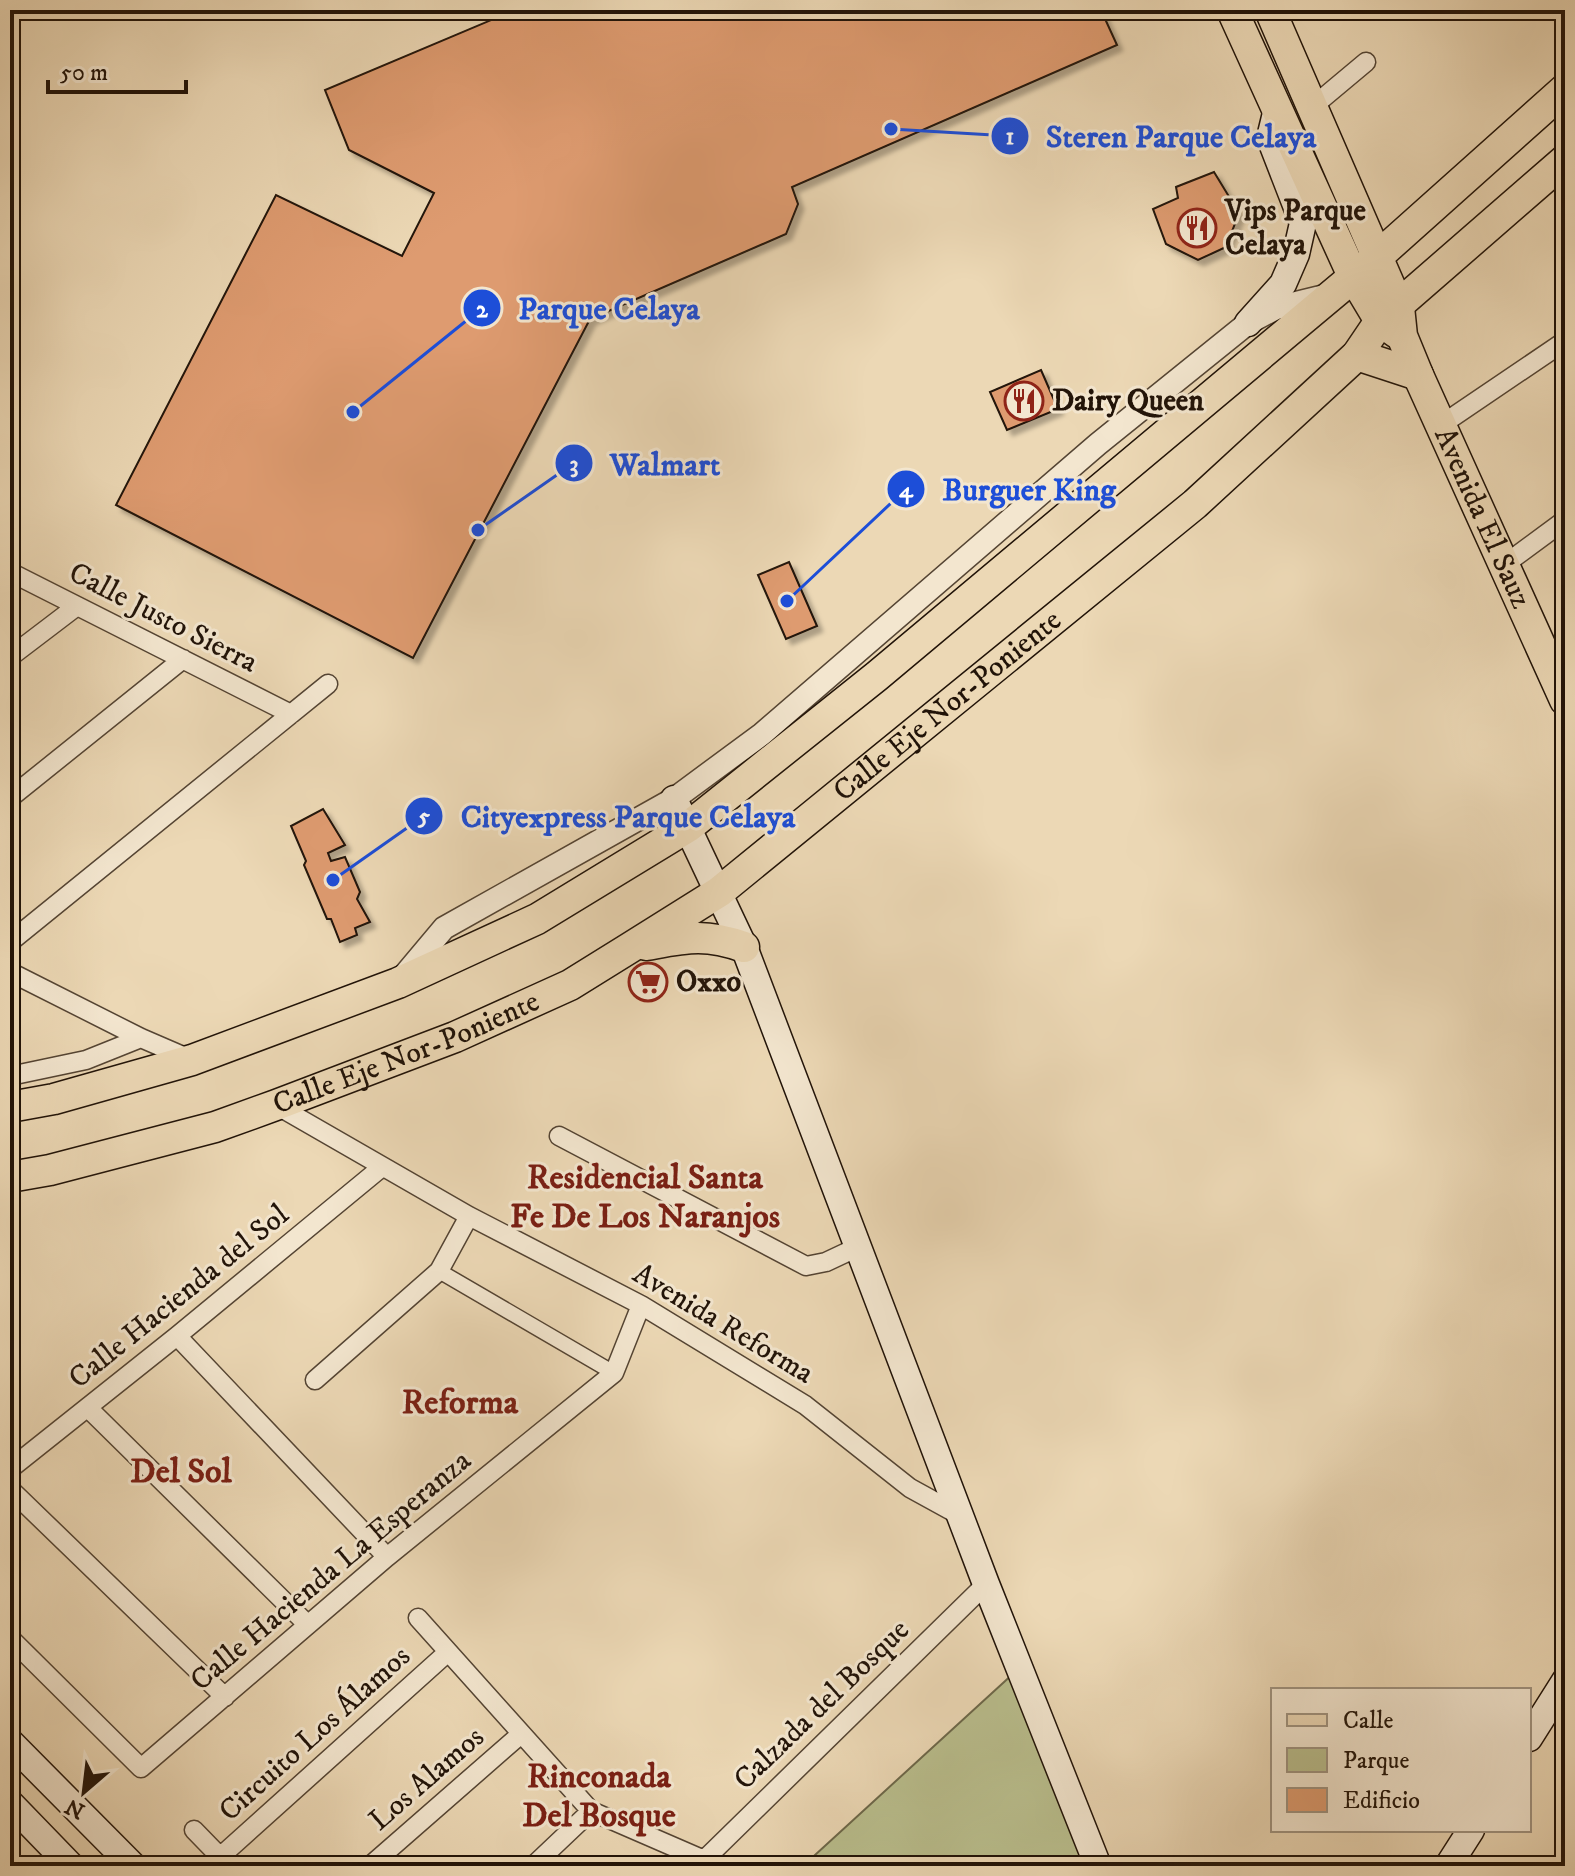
<svg xmlns="http://www.w3.org/2000/svg" width="1575" height="1876" viewBox="0 0 1575 1876" font-family="'IM FELL DW Pica',serif">
  <defs>
    <filter id="shadow"><feDropShadow dx="5.5" dy="5.5" stdDeviation="2" flood-color="#0004"/></filter>
  </defs>
  <rect width="100%" height="100%" fill="#ecd8b5"/>
  <filter id="stains"><feTurbulence type="fractalNoise" baseFrequency=".0025" numOctaves="4"/><feColorMatrix values="0 0 0 0 .2 0 0 0 0 .09 0 0 0 0 .02 0 0 0 .5 -.17"/></filter>
  <radialGradient id="worn" r=".72"><stop offset=".6" stop-color="#630" stop-opacity="0"/><stop offset="1" stop-color="#630" stop-opacity=".3"/></radialGradient>
  <path fill="#b9be8d" stroke="#6d684a" stroke-width="2" d="M1015,1672l75,194h-287z"/>
  <path fill="#de9b6f" stroke="#211308" stroke-width="2" filter="url(#shadow)" d="M515,10h586l16,35 -325,142 6,17 -12,30 -196,85 -177,339 -297,-153 160,-310 126,61 32,-63 -85,-43 -24,-60z
    M1214,172l25,41 -13,34 -28,13 -32,-16 -13,-35 25,-11 -2,-11z
    M1041,370l17,39 -51,21 -17,-38z
    M789,562l28,64 -31,13 -28,-64z
    M323,809l22,36 -17,8 3,8 14,-4 15,35 -3,7 13,23 -15,6 2,7 -17,7 -9,-23h-4l-23,-54 2,-4 -15,-35z"/>
  <g fill="none" stroke-linecap="round" stroke-linejoin="round">
    <g stroke="#544433" stroke-width="17">
      <path id="pedestrian" d="M439,1271l175,102"/>
    </g>
    <g stroke="#544433" stroke-width="21">
      <path id="minor" d="M1562,10l3,4
        M1311,108l55,-46
        M1441,425l124,-84
        M1504,565l61,-45
        M10,572l281,142
        M10,657l67,-51
        M10,798l173,-139
        M10,942l318,-258
        M10,972l131,66 51,22
        M10,1076l76,-16 55,-22
        M276,1105l193,111 172,89 164,100 105,83 51,28
        M559,1136l247,130 20,-4 34,-16
        M177,1336l210,221
        M315,1380l124,-109 30,-55
        M88,1408l220,217
        M10,1469l167,-133 205,-169
        M10,1489l215,208
        M418,1618l173,193 113,49
        M10,1638l131,130 246,-211 227,-184 27,-68
        M194,1830l35,36
        M220,1857l228,-205
        M370,1866l151,-132
        M533,1866l58,-55
        M698,1866l288,-282"/>
    </g>
    <g stroke="#544433" stroke-width="25">
      <path id="tertiary" d="M402,978l42,-50 230,-129 88,-65 336,-290 150,-121 28,-15 53,-13"/>
    </g>
    <g stroke="#211308" stroke-width="29">
      <path id="secondary" d="M1248,323l35,-39 13,-30 7,-31 -33,-85 7,-29
        M674,799l70,148 242,637 112,282
        M1529,1738l36,-57
        M10,1742l123,124
        M10,1803l61,63
        M1448,1866l23,-36"/>
    </g>
    <g stroke="#211308" stroke-width="33">
      <g id="primary">
        <path d="M1232,10l121,266 27,45 17,12"/>
        <path id="s1" d="M1270,10l129,297 3,29 16,39 147,325"/>
        <path d="M1357,355l61,20"/>
        <path d="M646,945c40,-7 58,-12 98,2"/>
        <path d="M10,1107l44,-8 138,-39 206,-77 139,-64 151,-92 189,-151 499,-418 189,-169"/>
        <path id="s2" d="M10,1177l40,-7 165,-43 61,-22 179,-68 115,-52 58,-36 91,-57 476,-388 162,-149 23,-34 185,-161"/>
      </g>
    </g>
    <use href="#pedestrian" stroke="#f3e6cf" stroke-width="14"/>
    <use href="#minor" stroke="#f3e6cf" stroke-width="18"/>
    <use href="#tertiary" stroke="#f3e6cf" stroke-width="22"/>
    <use href="#secondary" stroke="#f3e6cf" stroke-width="26"/>
    <use href="#primary" stroke="#ecd8b5" stroke-width="30"/>
  </g>
  <defs>
    <g id="restaurant-ring" transform="scale(2)"><circle r="9.5" fill="#f3e6cf" stroke="#8f2418" stroke-width="1.5"/><path d="M-5-6h1v4h1v-4h1v4h1v-4h1v5L-1.5 .5V6h-2V.5L-5-1ZM5-6V6H3V1.5H1.5Q1.5-4 5-6Z" fill="#8f2418"/></g>
    <g id="supermarket-ring" transform="scale(2)"><circle r="9.5" fill="#f3e6cf" stroke="#8f2418" stroke-width="1.5"/><path d="M-6-5.5h2.5l.6 2H6L4.5 2H-2.5L-4.4-4H-6ZM-1.5 3.2a1.3 1.3 0 1 0 .1 0ZM3 3.2a1.3 1.3 0 1 0 .1 0Z" fill="#8f2418"/></g>
  </defs>
  <g fill-rule="evenodd">
    <use href="#restaurant-ring" x="1197" y="228"/>
    <use href="#restaurant-ring" x="1024" y="401"/>
    <use href="#supermarket-ring" x="648" y="982"/>
  </g>
  <g text-anchor="middle" dominant-baseline="central" stroke-width="6" stroke-linejoin="round" paint-order="stroke">
    <g font-size="30" font-weight="bold" fill="#211308" stroke="#f3e6cf" text-anchor="start">
      <text x="1225" y="211">Vips Parque<tspan x="1225" dy="34">Celaya</tspan></text>
      <text x="1052" y="401">Dairy Queen</text>
      <text x="676" y="982">Oxxo</text>
    </g>
    <g font-size="30" fill="#211308" stroke="#f3e6cf">
      <text stroke="none"><textPath href="#s1" startOffset="552">Avenida El Sauz</textPath></text>
      <text transform="translate(163 618) rotate(27)">Calle Justo Sierra</text>
      <text stroke="none"><textPath href="#s2" startOffset="1064">Calle Eje Nor-Poniente</textPath></text>
      <text stroke="none"><textPath href="#s2" startOffset="416">Calle Eje Nor-Poniente</textPath></text>
      <text transform="translate(179 1297) rotate(-39)">Calle Hacienda del Sol</text>
      <text transform="translate(723 1324) rotate(31)">Avenida Reforma</text>
      <text transform="translate(331 1571) rotate(-40)">Calle Hacienda La Esperanza</text>
      <text transform="translate(822 1705) rotate(-44)">Calzada del Bosque</text>
      <text transform="translate(315 1734) rotate(-42)">Circuito Los Álamos</text>
      <text transform="translate(427 1779) rotate(-41)">Los Alamos</text>
    </g>
    <g font-size="34" font-weight="bold" fill="#7a1f14" stroke="#f3e6cf">
      <text x="645" y="1178">Residencial Santa<tspan x="645" dy="39">Fe De Los Naranjos</tspan></text>
      <text x="460" y="1403">Reforma</text>
      <text x="181" y="1472">Del Sol</text>
      <text x="599" y="1777">Rinconada<tspan x="599" dy="39">Del Bosque</tspan></text>
    </g>
  </g>
  <path fill="none" stroke="#1d4ed8" stroke-width="3" d="M891 129L1010 136M353 412L482 308M478 530L574 463M787 601L906 489M333 880L424 816"/>
  <g fill="#1d4ed8" stroke="#f3e6cf" stroke-width="3">
    <circle cx="891" cy="129" r="8"/>
    <circle cx="353" cy="412" r="8"/>
    <circle cx="478" cy="530" r="8"/>
    <circle cx="787" cy="601" r="8"/>
    <circle cx="333" cy="880" r="8"/>
    <circle cx="1010" cy="136" r="20"/>
    <circle cx="482" cy="308" r="20"/>
    <circle cx="574" cy="463" r="20"/>
    <circle cx="906" cy="489" r="20"/>
    <circle cx="424" cy="816" r="20"/>
  </g>
  <g font-size="24" text-anchor="middle" font-weight="bold" fill="#fff">
    <text x="1010" y="144">1</text>
    <text x="482" y="317">2</text>
    <text x="574" y="472">3</text>
    <text x="906" y="497">4</text>
    <text x="424" y="824">5</text>
  </g>
  <g font-size="32" text-anchor="middle" font-weight="bold" fill="#1d4ed8" stroke="#f3e6cf" stroke-width="6" stroke-linejoin="round" paint-order="stroke">
    <text x="1181" y="147">Steren Parque Celaya</text>
    <text x="609" y="319">Parque Celaya</text>
    <text x="665" y="475">Walmart</text>
    <text x="1029" y="500">Burguer King</text>
    <text x="628" y="827">Cityexpress Parque Celaya</text>
  </g>
  <rect width="1575" height="1876" fill="none" stroke="#ecd8b5" stroke-width="40"/>
  <rect x="12" y="12" width="1551" height="1852" fill="none" stroke="#211308" stroke-width="4"/>
  <rect x="20" y="20" width="1535" height="1836" fill="none" stroke="#211308" stroke-width="2"/>
  <rect x="1271" y="1688" width="260" height="144" fill="#f3e6cf" stroke="#9f927f" stroke-width="2"/>
  <rect x="1287" y="1714" width="40" height="12" fill="#ecd8b5" stroke="#9f927f" stroke-width="2"/>
  <text x="1343" y="1728" font-size="24" fill="#211308">Calle</text>
  <rect x="1287" y="1748" width="40" height="24" fill="#b9be8d" stroke="#9f927f" stroke-width="2"/>
  <text x="1343" y="1768" font-size="24" fill="#211308">Parque</text>
  <rect x="1287" y="1788" width="40" height="24" fill="#de9b6f" stroke="#9f927f" stroke-width="2"/>
  <text x="1343" y="1808" font-size="24" fill="#211308">Edificio</text>
  <g transform="translate(84 1792) rotate(208)" stroke="#f3e6cf" stroke-width="6" paint-order="stroke">
  <path d="M0-6L14 30L0 20L-14 30Z" fill="#211308"/>
  <text y="-12" font-size="22" font-weight="bold" text-anchor="middle" fill="#211308">N</text>
  </g>
  <path d="M48 80v12h138v-12" fill="none" stroke="#211308" stroke-width="4"/>
  <text x="60" y="80" font-size="24" fill="#211308" stroke="#f3e6cf" stroke-width="6" paint-order="stroke">50 m</text>
  <rect width="100%" height="100%" filter="url(#stains)"/>
  <rect width="100%" height="100%" fill="url(#worn)"/>
</svg>
